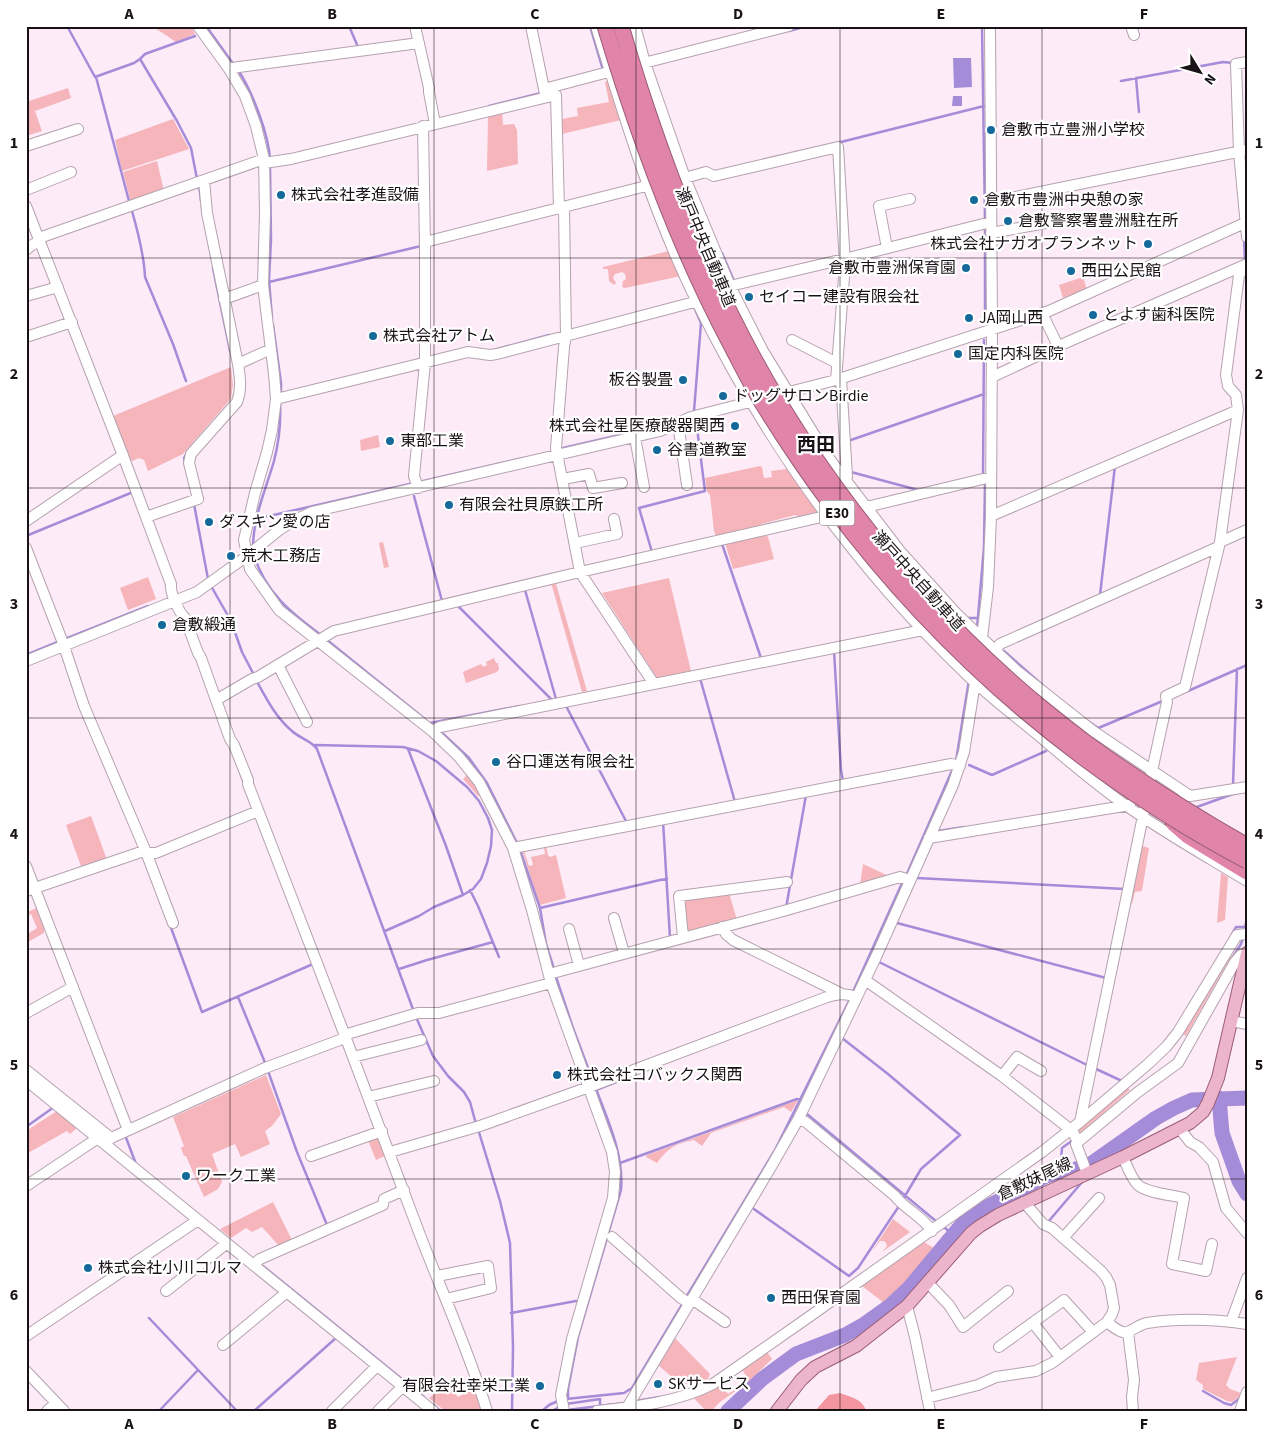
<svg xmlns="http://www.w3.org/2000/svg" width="1273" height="1437" viewBox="0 0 1273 1437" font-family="'Source Sans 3','Noto Sans JP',sans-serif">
  <rect width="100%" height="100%" fill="#fdebf8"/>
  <path fill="#f6b5ba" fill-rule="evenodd" d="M152,26h39l4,8 -19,8z
    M608,81l13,39 -59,14v-15l16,-3 -1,-8 32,-6 -4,-20z
    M68,88l3,10 -36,13 7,20 -16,5v-34z
    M502,111l1,14 11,-1 3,6 1,34 -31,7 1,-55z
    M173,119l16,30 -67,22 -7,-31z
    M157,161l7,30 -33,12 -8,-31z
    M669,251l12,25 -56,12 -3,-1 1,-6 3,-2 -1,-5 -3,-2 -7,2 -2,4 3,5 -2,2 -5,-4 -1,-12h-5v-2z
    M1083,277l4,13 -24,8 -4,-13z
    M231,367l2,18 -2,13 -3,4 -45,52 -35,17 -4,-11 -5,-2 -11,5 -15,-47z
    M378,435l2,12 -19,4 -1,-11z
    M760,466l2,1 2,11 8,-1 -1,-6 16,-2 31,43 -20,4 -3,-1 -34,9v1l-45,11 -2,-5 -4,-36 -3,-3 -2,-14z
    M764,533l4,4 6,22 -41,10 -8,-26z
    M383,542l6,25 -5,1 -5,-25z
    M148,577l8,22 -28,11 -8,-22z
    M669,578l22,93 -34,7 -55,-85z
    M557,582l-1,2 31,107 -5,1 -30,-106 -4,-3z
    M494,658l2,5h2l1,6 -2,3 -31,11 -3,-11 18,-8 2,3 4,-2 -1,-3z
    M468,774l14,21 -4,1 -15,-17z
    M91,816l16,44 -25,9 -16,-44z
    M546,845l2,10 2,2 6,-2 10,43 -26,7 -18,-55zM544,847l1,7 -14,3 2,8 -4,1 -5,-15z
    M1142,846l7,2 -7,43 -7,1 -3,12 -2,-4z
    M863,864l28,13 -31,8z
    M1221,873l7,4 -3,43 -8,3z
    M729,893l8,27 -47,12 -4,-2 -1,-28 3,-4z
    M36,908l8,20v5l-18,10v-8l11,-7 -6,-14 -5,2v-3z
    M1238,939l-1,7 -51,90 -5,-3z
    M266,1075l15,39 -9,12 -7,5 5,13 -29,13 -6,-13 -23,10 10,28 -4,7 -14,8 -18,-41h-2l-3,-8 3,-2 -11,-29z
    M1125,1085l5,5 -51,44v-4l2,-4z
    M798,1100l-7,12 -7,-5 -73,26 -9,13 -8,-6c-19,4 -26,8 -37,23l-11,-6 1,-2z
    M57,1111l21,16 -8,7 -3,-3 -39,22 -2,4v-26z
    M376,1134l9,22 -9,4 -9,-22z
    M273,1202l19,38 -13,6 -17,-19 -10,5 -6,-4 -15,10 -11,-9z
    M893,1219l17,13 -28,20 5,-6 -1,-3 -2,-2h-4l-8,10z
    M924,1242l10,6 -31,37 -19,18 -22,-17z
    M674,1337l36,37 -2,5 -10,6 -3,-4 -15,5 -7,-8 -16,-14z
    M767,1352l5,7 -24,23 -28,20 -9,9h-5l-15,-16 28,-12 9,11 21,-14 -8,-12z
    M1237,1357l-11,28 4,4 11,4v2l-9,7 -5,-1 -24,-12v-4l-7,-5 3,-17z
    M472,1383l9,28h-36l-16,-13 19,-14 10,13 11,-6z"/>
  <path fill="#f3969f" d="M840,1393c10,4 23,6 26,18h-51l14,-16z"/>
  <path fill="#a48cd8" d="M953,58h18l1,29 -18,1z
    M953,96h9v10h-10z"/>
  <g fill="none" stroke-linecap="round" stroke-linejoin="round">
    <path stroke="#a48cd8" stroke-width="2.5" d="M67,26l28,51 39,-14 6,-4 37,62 14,27 6,31
      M206,26l28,39
      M349,26l9,21
      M590,26l13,44
      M982,26l3,194
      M789,31l18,-5
      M140,59l5,-5 50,-18
      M238,70c14,21 31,65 32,90
      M96,77l33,124
      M1136,78l3,34
      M1121,81l102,-19 10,1
      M489,106l52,-13
      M837,143l147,-37
      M270,166l1,74 -2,40 3,38
      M199,185l2,16
      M132,211c6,21 12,43 13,66l28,67 13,37
      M1244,238l1,24
      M722,253l12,28
      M213,268l17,83
      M269,282l152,-36
      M694,307l7,16 -7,88
      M985,321v-93
      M273,325l8,58v11
      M494,350l55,-15
      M848,441l136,-47
      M563,448l96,-22
      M185,462l-1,-4 4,-7
      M851,472l67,18
      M983,476l1,-136
      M419,482l104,-24
      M414,496l28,105
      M194,504l14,75
      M256,519l158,-36
      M26,536l107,-44
      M722,544l39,114
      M253,545c1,-30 13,-56 21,-84 5,-19 7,-39 6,-59
      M652,552l-13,-44 66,-17 -9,-71
      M254,555c11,37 37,58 67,80
      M211,586l20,35 11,31 12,23
      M525,590l31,109
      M1100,595l15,-129
      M457,605l95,95
      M966,618h11
      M977,628l7,-81 1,-64
      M65,639l83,-33
      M327,640l99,80
      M834,651l7,119 2,11
      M1004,651l43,38
      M26,655l34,-14
      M700,678l35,124
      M256,680c10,18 20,38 36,51 7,7 20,10 25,18l97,263
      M1188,691l59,-26
      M565,704l62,119
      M1085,719l13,9
      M430,723l90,-17
      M1096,729l69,-29
      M440,731l29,27 18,25 31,62
      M315,745l88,2 15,4 18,10 31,26 12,14 9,17 4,12 -1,16 -4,17 -6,16 -8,10 -10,6 -29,12 -15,9 -34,15
      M408,749l38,97 17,49
      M956,761l13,-81
      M969,765l23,10 54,-24
      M240,772l4,11
      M1233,785l4,-116
      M1194,808l39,-14
      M663,821l7,117
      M938,831l26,-4
      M520,850l20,58 6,36 8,25
      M906,876l48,-110
      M917,878l208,11
      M470,890l8,16 21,51
      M540,908l120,-28 7,-1
      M786,908l20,-113
      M897,923l209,55
      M170,925l32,87 111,-48
      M1245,927l2,-8
      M1232,934l4,-7h11
      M1233,957l8,-13 2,-6
      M879,962l210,104
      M399,969l28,-9 66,-18
      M555,974l18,54 20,53
      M852,994l51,-113
      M238,997l28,68
      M416,1017l17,39 15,20 16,16 6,10 6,22
      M842,1038l46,36 72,61 -39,34 -19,32
      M1094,1068l28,13
      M268,1071l29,81 30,73
      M596,1090l38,-15
      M807,1114l130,108
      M26,1127l28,-20
      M478,1129l22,72 10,42 3,104 -1,64
      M125,1135l11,29
      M620,1163l177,-64 4,1
      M1060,1172l2,-24 11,-8
      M751,1207l98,69 9,-8 41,-62
      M1048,1222l35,-41
      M943,1228l1,-1 9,8
      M263,1266l161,131
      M685,1299l90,-149 75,-151
      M511,1313l65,-12
      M149,1318l88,93
      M1203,1391l21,12 7,2 9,-7
      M568,1398v-9l10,-52 43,-147c3,-35 -13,-69 -25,-101
      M566,1399l58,-6 8,-5 51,-85
      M635,1401l25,-4
      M566,1404l34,-5v6
      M434,1405l6,6
      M567,1410l57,-7
      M159,1411l39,-41
      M254,1411l83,-74
      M542,1411l7,-6 11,-5
      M552,1411l9,-5"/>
    <path stroke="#a48cd8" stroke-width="15" d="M1219,1098l3,35 17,48 8,13
      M728,1411l34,-32 34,-25 49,-19 18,-10 28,-20 18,-17 55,-66 19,-13 63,-33 42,-10 68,-48 18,-10 18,-8 55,-2"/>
    <g stroke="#b4a2af" stroke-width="12">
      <path id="minor" d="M198,26l31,43 16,27 11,30 8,33 1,54 -2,72 11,89 2,25 -4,31 -5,22 -12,41 -11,47 6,29 29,41 153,121 27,26 20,25 34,66 19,62 19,73 61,169 3,20 -2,26 -41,141 -11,56 3,16
        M415,26l14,62v4l6,32
        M531,26l14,68
        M596,26c29,94 58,189 101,276 68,139 158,265 269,372 22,22 48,41 72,61 28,24 56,48 86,69 39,28 82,52 123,77
        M635,26l10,37 40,115 45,108 33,65 65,106 72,94 56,62 26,25 35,33 76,60 97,65
        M1131,26l3,9
        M1247,62l-11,2 3,88 8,85
        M640,64l149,-38
        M229,69l10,-2 180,-24
        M544,89l72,-19
        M26,146l52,-17
        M264,163l27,-4 265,-64 3,114
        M681,179l25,-7 8,4 124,-29 7,117 -9,116
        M204,180l3,33 31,151
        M26,190l45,-18
        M991,202l256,-52
        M26,206l96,247 49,131c-1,9 7,27 14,34l13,35 3,5 29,81 4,6 14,35v4c57,147 114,295 169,443 23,61 51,121 70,184
        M564,208l2,128 -2,11 -8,101 24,124 74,112
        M991,233l83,-15
        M39,238l225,-79
        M425,242l229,-58
        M887,248l-8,-42 31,-7
        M26,250l6,-5 8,-4
        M726,288l4,-2 114,-27 147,-37
        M26,296l32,-9
        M224,299l39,-14
        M1042,313l16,33
        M26,337l46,-15
        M792,340l45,23
        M992,377l71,-33 184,-80
        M841,379l6,97 -1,5
        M276,399l192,-47 22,3 7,-1 205,-54
        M678,423l9,62
        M635,437l9,50
        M563,479l26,-5 4,14 29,-5
        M418,488l-4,-12 11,-113v-116l-2,-121
        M862,508l129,-31
        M991,516l247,-106
        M146,517l52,-18 -9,-36 2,-9 46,-52c5,-13 3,-25 1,-38l33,-15
        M26,521l97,-66
        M1220,542l27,-12
        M575,543l42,-9 -3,-15
        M26,548l37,95 21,63 62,146 27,71
        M995,650l5,-6 218,-97
        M26,661l171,-69 50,-36 32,-26 16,-10 17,-8 348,-81 31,-14 145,-37 213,-69 198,-89
        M278,665l29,57
        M216,700l36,-21 6,-2 76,-46 246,-59 250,-57
        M432,731l8,-4 483,-97
        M1184,797l63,-10
        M929,838l201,-33
        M513,848l438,-84 9,2
        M26,866l102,264
        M26,891l115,-39 15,1 102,-42
        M614,918l10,35
        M722,927l4,7 7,6 107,53
        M569,929l10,36
        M683,937l-4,-41 108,-14
        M549,974l238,-64 113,-33 10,3
        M865,980l137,96 64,50 8,8 4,8 -2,2 11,29
        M26,1013l47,-26
        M1231,1021l16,3
        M344,1035l74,-22h21l112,-30
        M353,1057l68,-17
        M26,1070l85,68
        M1002,1076l15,-19 24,14
        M26,1080l407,331
        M368,1097l66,-16
        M799,1118l8,5 88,73c11,14 27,20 37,35
        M1080,1122l68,-58 18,-17 12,-15 59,-97 10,-1
        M1180,1129l10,13 9,5 14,15 13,46 21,25
        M1078,1142l60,-50 40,-29 57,-101 6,-7 6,-2
        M105,1144l6,-6 154,-70 80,-30
        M390,1152l90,-26 109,-39 238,-90c11,-3 18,-4 29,0
        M311,1156l71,-25
        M1123,1157c4,9 8,21 15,28 9,8 34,10 46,13l-12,66 34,7 6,-27
        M26,1186l72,-48
        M612,1237l69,61 8,5
        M1063,1238l36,-40
        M253,1265l7,-6 123,-54 1,-6 20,-9
        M437,1276l51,-10 3,22 -45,11
        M928,1283l21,22 14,22 45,-36
        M166,1291l60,-47
        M692,1299l33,23
        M907,1306l8,31 15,74
        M1107,1322c4,3 10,9 16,10 6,2 16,-8 24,-9 34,-5 66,-4 100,1
        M1231,1322l16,-44
        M1033,1323l27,34
        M1128,1332l6,48 -2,17 1,14
        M26,1336l172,-116
        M223,1345l64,-53
        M999,1347l65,-47 29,32
        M26,1371l38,40
        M927,1398l51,-13 18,-8 40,-6 16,-8 55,-41 5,-8 2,-6 -4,-23 -4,-8 -5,-6 -49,-43 -9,-4 -19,-22
        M47,1411l9,-8
        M332,1411l45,-45
        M378,1411l25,-25
        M597,1411c39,-4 81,-9 116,-27l93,-65 236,-167 38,-30 48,-232 24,-119 15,-69 -1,-6 19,-9 35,-145 18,-132 -2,-15 -8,-9 -2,-11 13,-100 8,-10
        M625,1411l146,-244 28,-49 77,-161 77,-172 11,-33 18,-114 6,-51 3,-71 1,-187 -2,-303
        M1240,1411l7,-19"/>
    </g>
    <g stroke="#9a5c76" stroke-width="14">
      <path id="major" d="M777,1411l24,-31 14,-13 41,-21 51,-40 64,-73 9,-7 18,-11 125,-58 67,-34 13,-11 5,-9 10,-25 29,-125"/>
    </g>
    <g stroke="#9a5c76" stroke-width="17">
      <path id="highway" d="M1173,823l15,13 59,36"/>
    </g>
    <use href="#minor" stroke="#fff" stroke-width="10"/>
    <use href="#major" stroke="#ecb5cb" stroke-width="12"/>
    <use href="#highway" stroke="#e084a9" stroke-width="15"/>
    <g stroke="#9a5c76" stroke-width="17" stroke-linecap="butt">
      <path id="highway-bridge" d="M605,26c33,110 72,218 126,319 12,23 23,46 37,67 120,193 278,342 479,449
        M621,26c38,131 88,261 159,378 79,129 183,247 305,338 52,38 106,72 162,104"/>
    </g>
    <use href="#highway-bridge" stroke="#e084a9" stroke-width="15"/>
  </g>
  <path fill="none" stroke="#191318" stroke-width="1" stroke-opacity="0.55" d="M230,26v1385M434,26v1385M636,26v1385M840,26v1385M1042,26v1385M26,258h1221M26,488h1221M26,718h1221M26,949h1221M26,1179h1221"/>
  <g fill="#166a9b" stroke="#fff" stroke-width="2">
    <circle cx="991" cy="130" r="5"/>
    <circle cx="281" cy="195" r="5"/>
    <circle cx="974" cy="200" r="5"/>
    <circle cx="1008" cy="221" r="5"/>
    <circle cx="1148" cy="244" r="5"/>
    <circle cx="966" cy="268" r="5"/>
    <circle cx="1071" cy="271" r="5"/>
    <circle cx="749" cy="297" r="5"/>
    <circle cx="1093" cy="315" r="5"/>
    <circle cx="969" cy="318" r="5"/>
    <circle cx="373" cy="336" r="5"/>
    <circle cx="958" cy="354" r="5"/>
    <circle cx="683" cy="380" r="5"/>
    <circle cx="723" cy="396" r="5"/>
    <circle cx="735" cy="426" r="5"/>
    <circle cx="390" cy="441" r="5"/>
    <circle cx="657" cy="450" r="5"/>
    <circle cx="449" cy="505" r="5"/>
    <circle cx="209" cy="522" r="5"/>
    <circle cx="231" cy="556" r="5"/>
    <circle cx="162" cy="625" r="5"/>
    <circle cx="496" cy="762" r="5"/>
    <circle cx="557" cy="1075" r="5"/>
    <circle cx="186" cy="1176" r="5"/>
    <circle cx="88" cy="1268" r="5"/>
    <circle cx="771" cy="1298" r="5"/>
    <circle cx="658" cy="1384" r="5"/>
    <circle cx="540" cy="1386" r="5"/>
  </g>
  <g text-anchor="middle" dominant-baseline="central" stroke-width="4.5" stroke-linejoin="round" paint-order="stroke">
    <rect fill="#fff" stroke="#5e5a5d" stroke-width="1" x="819.5" y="500.5" width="35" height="25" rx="4"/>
    <g font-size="15" font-weight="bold" fill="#191318">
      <text x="837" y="513">E30</text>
    </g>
    <g font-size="16" fill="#191318" stroke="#fff" text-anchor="start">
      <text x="1001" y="130">倉敷市立豊洲小学校</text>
      <text x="291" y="195">株式会社孝進設備</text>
      <text x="984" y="200">倉敷市豊洲中央憩の家</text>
      <text x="1018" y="221">倉敷警察署豊洲駐在所</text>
      <text x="1138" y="244" text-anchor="end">株式会社ナガオプランネット</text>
      <text x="956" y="268" text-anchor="end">倉敷市豊洲保育園</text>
      <text x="1081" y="271">西田公民館</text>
      <text x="759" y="297">セイコー建設有限会社</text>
      <text x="1103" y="315">とよす歯科医院</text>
      <text x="979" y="318">JA岡山西</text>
      <text x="383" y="336">株式会社アトム</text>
      <text x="968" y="354">国定内科医院</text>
      <text x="673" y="380" text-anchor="end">板谷製畳</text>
      <text x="733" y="396">ドッグサロンBirdie</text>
      <text x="725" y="426" text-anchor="end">株式会社星医療酸器関西</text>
      <text x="400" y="441">東部工業</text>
      <text x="667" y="450">谷書道教室</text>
      <text x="459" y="505">有限会社貝原鉄工所</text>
      <text x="219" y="522">ダスキン愛の店</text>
      <text x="241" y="556">荒木工務店</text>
      <text x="172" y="625">倉敷緞通</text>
      <text x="506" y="762">谷口運送有限会社</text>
      <text x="567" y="1075">株式会社コバックス関西</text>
      <text x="196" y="1176">ワーク工業</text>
      <text x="98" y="1268">株式会社小川コルマ</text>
      <text x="781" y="1298">西田保育園</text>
      <text x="668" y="1384">SKサービス</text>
      <text x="530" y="1386" text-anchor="end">有限会社幸栄工業</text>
    </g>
    <g font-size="16" fill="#191318" stroke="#fff">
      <text transform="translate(705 247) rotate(67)">瀬戸中央自動車道</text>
      <text transform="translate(918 581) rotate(48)">瀬戸中央自動車道</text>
      <text transform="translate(1035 1179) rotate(-25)">倉敷妹尾線</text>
    </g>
    <g font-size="19" font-weight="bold" fill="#191318" stroke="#fff">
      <text x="816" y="445">西田</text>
    </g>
  </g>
  <rect width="1273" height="1437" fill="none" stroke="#ffffff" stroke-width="55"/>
  <g transform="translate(1200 72) rotate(127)" stroke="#ffffff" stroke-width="4" paint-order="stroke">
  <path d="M0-4L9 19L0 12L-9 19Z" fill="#191318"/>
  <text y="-8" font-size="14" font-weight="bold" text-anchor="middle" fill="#191318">N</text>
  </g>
  <rect x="28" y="28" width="1218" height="1382" fill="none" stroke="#191318" stroke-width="2"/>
  <g font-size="16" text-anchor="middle" font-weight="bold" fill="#191318">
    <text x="129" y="19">A</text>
    <text x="332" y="19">B</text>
    <text x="535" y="19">C</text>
    <text x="738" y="19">D</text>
    <text x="941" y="19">E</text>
    <text x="1144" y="19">F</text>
    <text x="14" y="148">1</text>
    <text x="1259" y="148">1</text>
    <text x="14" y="379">2</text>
    <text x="1259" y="379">2</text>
    <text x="14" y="609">3</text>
    <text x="1259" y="609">3</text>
    <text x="14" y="839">4</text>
    <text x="1259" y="839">4</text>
    <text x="14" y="1070">5</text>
    <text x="1259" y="1070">5</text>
    <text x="14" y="1300">6</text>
    <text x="1259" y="1300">6</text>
    <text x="129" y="1429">A</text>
    <text x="332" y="1429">B</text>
    <text x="535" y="1429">C</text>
    <text x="738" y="1429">D</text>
    <text x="941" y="1429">E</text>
    <text x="1144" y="1429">F</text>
  </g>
</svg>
